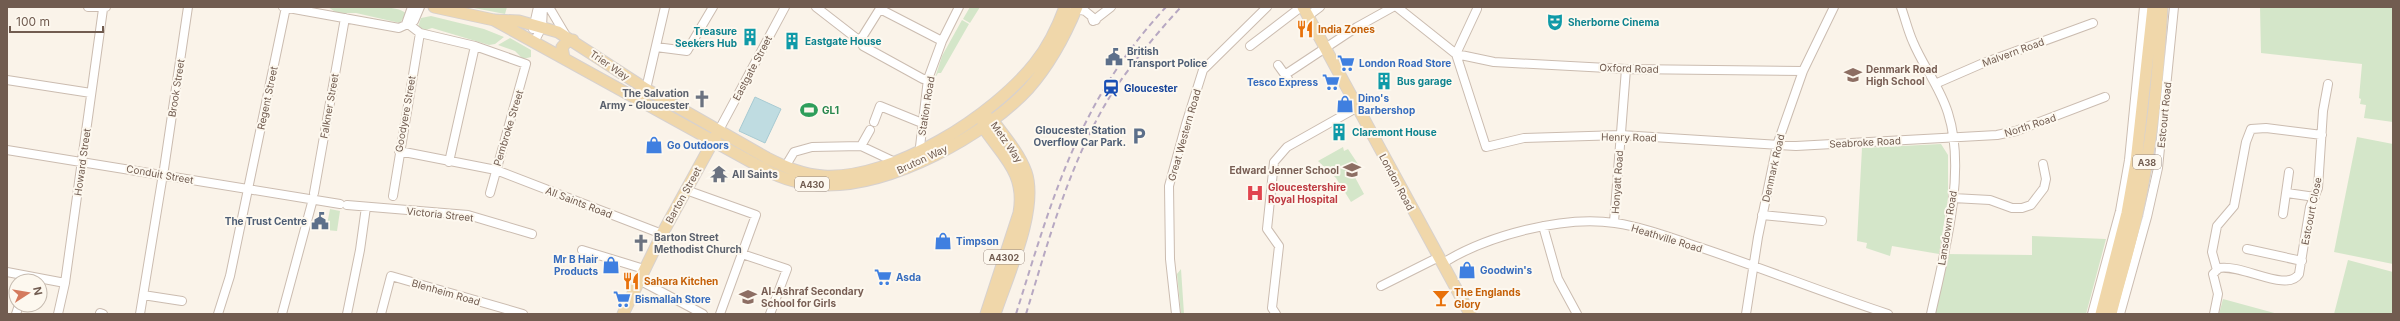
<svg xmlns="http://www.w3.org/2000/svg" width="2400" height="321" viewBox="0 0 2400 321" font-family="Inter,sans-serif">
  <rect width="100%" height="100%" fill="#faf3e9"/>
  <path fill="#d4e6c9" d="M328,7c14,0 72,-4 78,7l-6,9 -44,-10h-19z
    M469,7h38l-2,7z
    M970,7h10l-10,16 -7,-4z
    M2260,7h133v115l-29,-4 2,-13 -6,-1 1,-5 -2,-1 3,-34 -101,-11z
    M431,16l53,13 20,8 -9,7 -6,1 -57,-17 -9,3 -5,-4 3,-9z
    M962,20l7,4 -28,49h-3l-3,5 7,-22z
    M510,38l21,12v7l-8,2 -8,-8 -17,-6z
    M2357,137l36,7v120l-59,-12z
    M1941,144l7,11v43l-9,56 -47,-8 -2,10 -24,-8 1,-5 -10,-2 5,-93z
    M1343,147l1,4 4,-2 10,15 -8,4 14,26 -13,8 -15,-24 -18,-17z
    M330,209l10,2 -3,20 -11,-1z
    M2032,236l74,3 -20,75h-155l13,-60 88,1z
    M2348,260l45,12v42h-59z
    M1181,269l3,45h-3l-4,-40z
    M2223,299l55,15h-59z"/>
  <path fill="#bfdce1" stroke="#a7cad2" d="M755,97l26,12 -16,34 -26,-12z"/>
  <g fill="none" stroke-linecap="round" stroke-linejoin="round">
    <g stroke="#cbbcb0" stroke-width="10">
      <path id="minor" d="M88,7h18
        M283,7l116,21 15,-7 6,-14
        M549,7l16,27
        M816,7l40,31 5,1 20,-32
        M1397,7l59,47 38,8 132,7 177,2
        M1901,7c4,11 7,24 12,35 10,24 27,45 35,71 19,59 -4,142 -17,201
        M1072,8l13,3 11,9
        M880,9l62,32
        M1308,16l12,-9
        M1092,18l1,3 18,-14
        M407,23l13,10 55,13 51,18 -36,129
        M406,24l6,-17
        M533,29l5,-22
        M534,42l8,-15 1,-20
        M863,46l60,33h5
        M1250,46l51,-39
        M656,47l31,4 26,-44
        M1456,54l30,93 38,-9 97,-3 175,11 201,-11 19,-4 89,-34
        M1456,54l21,-45
        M1278,65l10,14
        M1286,74l71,-47 36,-20
        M7,80l84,13
        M1935,84l46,-20 112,-41
        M646,89l19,-82
        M874,122l6,-16 42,17
        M719,130l66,-123
        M861,146l9,-16
        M7,150l333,54
        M399,151l97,19 166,64
        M919,155l9,-76 14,-38 17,-34
        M449,162l26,-116
        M785,167l9,-15 18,-5 49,-1 34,16
        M164,169l24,-162
        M248,189l38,-182
        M686,190l70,25 -36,99
        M314,193l31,-175
        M2287,193l28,4
        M393,196l27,-163
        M1953,198l37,2 22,8h10l9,-3 13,-17 2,-9 -3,-15
        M347,205l121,10 64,19
        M2283,214l6,-42
        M1762,215l60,6
        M1614,222l12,-153
        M1543,226l15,53 19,35
        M2247,249l55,12
        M582,250l62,19
        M742,254l45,15 -17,45
        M1443,263c43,-27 120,-48 172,-40 28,4 57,15 84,24 63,21 125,46 189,67
        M2217,270l-5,-18 5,-26 17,-20 12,-64 5,-13 15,-1 56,7
        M7,272l58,11
        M639,280l64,34
        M1381,286l58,-29
        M143,295l39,6
        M100,313l3,1
        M16,314l3,-9
        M58,314l7,-31 38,-274
        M140,314l23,-140
        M218,314l12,-38 17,-82
        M282,314l31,-115
        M347,314l13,-64 6,-43
        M381,314l10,-38 132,38
        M1176,314l-6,-55 -1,-73 17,-62 17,-54 64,-63
        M1276,314l-4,-6 7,-62 -12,-17 7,-67 13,-15 71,-40
        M1746,314l12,-77 19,-92 26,-74 31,-64
        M2092,314l28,-103 9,-51 15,-153
        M2120,314l27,-97 11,-49 16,-161
        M2214,314l4,-20 -5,-20 6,-6c24,-4 68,25 80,6l11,-67 8,-19 5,-77 5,-27"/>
    </g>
    <g stroke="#d7d1ce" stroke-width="13">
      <path id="major" d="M434,7l60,13 25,1 39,11 88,57 121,69c18,9 36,17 57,18 69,4 170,-61 211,-113 13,-16 23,-37 30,-56
        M1303,7l167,307
        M494,20l270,149c18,10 40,16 61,16 67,1 160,-49 204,-97 21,-24 36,-52 48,-81
        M564,58l-2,-11 5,-5 6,-2
        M987,117l6,4c12,16 26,32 33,51 13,37 -19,105 -31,142
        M983,120v7c20,30 43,46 36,86l-33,101
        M623,314l39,-80 55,-100
        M2101,314l26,-101 9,-51 17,-155
        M2111,314c8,-33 19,-66 26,-100 15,-68 21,-137 25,-207"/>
    </g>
    <use href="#minor" stroke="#fff" stroke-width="8"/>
    <use href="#major" stroke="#f0d7aa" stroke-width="11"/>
    <path stroke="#b7a8c2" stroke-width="2" stroke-dasharray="6 4" stroke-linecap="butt" d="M1016,314c37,-118 63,-214 150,-307
      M1026,314c23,-75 45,-157 88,-224 20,-29 43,-57 67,-83"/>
  </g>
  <defs>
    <g id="theatre-bare" transform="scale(1.38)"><path d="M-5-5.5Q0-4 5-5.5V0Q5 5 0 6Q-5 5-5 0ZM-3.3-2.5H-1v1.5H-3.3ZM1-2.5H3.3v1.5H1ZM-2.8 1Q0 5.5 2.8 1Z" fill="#0f9aa8" stroke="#fdf8ef" stroke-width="2.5" paint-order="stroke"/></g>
    <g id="restaurant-bare" transform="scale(1.38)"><path d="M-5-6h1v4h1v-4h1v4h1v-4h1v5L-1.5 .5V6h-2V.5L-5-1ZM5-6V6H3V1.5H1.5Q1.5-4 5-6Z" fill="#e8710a" stroke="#fdf8ef" stroke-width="2.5" paint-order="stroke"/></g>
    <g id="building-bare" transform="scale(1.38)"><path d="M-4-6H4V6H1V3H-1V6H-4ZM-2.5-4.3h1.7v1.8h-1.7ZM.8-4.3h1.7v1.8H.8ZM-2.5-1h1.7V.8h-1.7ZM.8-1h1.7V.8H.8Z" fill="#0f9aa8" stroke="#fdf8ef" stroke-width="2.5" paint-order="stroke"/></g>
    <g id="civic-bare" transform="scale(1.38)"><path d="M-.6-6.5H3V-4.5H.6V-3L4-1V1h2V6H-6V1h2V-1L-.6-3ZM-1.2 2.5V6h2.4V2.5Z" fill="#5c6f8a" stroke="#fdf8ef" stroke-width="2.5" paint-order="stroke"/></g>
    <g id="supermarket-bare" transform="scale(1.38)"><path d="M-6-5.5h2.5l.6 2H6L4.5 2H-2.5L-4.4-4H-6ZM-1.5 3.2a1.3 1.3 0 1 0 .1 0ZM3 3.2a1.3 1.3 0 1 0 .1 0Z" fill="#3f7fe0" stroke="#fdf8ef" stroke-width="2.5" paint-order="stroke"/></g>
    <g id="school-bare" transform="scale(1.38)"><path d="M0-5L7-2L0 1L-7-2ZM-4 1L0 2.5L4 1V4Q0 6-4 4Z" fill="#8d6e63" stroke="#fdf8ef" stroke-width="2.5" paint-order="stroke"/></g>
    <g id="station-bare" transform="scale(1.38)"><path d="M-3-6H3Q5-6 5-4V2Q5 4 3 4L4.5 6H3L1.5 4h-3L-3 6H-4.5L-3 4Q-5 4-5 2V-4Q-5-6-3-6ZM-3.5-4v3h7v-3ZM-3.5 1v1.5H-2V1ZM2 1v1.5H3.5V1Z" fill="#1a4fb4" stroke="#fdf8ef" stroke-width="2.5" paint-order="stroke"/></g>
    <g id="church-bare" transform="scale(1.38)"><path d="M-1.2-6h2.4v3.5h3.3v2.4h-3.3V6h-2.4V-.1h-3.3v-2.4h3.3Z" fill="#6b7280" stroke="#fdf8ef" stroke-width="2.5" paint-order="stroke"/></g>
    <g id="shop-bare" transform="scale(1.38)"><path d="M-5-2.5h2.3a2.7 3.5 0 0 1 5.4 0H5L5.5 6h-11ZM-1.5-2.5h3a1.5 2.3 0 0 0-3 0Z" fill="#3f7fe0" stroke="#fdf8ef" stroke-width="2.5" paint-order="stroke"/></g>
    <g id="stadium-bare" transform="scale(1.38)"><path d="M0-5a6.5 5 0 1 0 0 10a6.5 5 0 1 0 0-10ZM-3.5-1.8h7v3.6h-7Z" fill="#2e9e5b" stroke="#fdf8ef" stroke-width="2.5" paint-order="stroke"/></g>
    <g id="parking-bare" transform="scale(1.38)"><path d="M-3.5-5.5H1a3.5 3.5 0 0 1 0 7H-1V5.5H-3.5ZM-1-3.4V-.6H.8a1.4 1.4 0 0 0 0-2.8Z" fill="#5c6f8a" stroke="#fdf8ef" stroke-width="2.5" paint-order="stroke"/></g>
    <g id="temple-bare" transform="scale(1.38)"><path d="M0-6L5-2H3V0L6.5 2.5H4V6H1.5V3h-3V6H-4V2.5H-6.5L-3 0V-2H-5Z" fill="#6b7280" stroke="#fdf8ef" stroke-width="2.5" paint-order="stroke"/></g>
    <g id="hospital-bare" transform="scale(1.38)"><path d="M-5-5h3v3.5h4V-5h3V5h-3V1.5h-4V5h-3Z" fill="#e0444e" stroke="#fdf8ef" stroke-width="2.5" paint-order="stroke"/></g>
    <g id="bar-bare" transform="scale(1.38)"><path d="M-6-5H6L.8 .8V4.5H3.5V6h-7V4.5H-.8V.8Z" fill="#e8710a" stroke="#fdf8ef" stroke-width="2.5" paint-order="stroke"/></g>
  </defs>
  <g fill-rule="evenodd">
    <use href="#theatre-bare" x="1555" y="22"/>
    <use href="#restaurant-bare" x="1305" y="29"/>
    <use href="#building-bare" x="750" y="37"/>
    <use href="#building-bare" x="792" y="41"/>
    <use href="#civic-bare" x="1114" y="57"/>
    <use href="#supermarket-bare" x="1346" y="63"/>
    <use href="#school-bare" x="1853" y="75"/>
    <use href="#building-bare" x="1384" y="81"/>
    <use href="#supermarket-bare" x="1331" y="82"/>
    <use href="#station-bare" x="1111" y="88"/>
    <use href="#church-bare" x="702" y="99"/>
    <use href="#shop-bare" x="1345" y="104"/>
    <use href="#stadium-bare" x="809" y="110"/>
    <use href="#building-bare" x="1339" y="132"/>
    <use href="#parking-bare" x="1139" y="136"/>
    <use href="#shop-bare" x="654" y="145"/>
    <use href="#school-bare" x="1352" y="170"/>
    <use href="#temple-bare" x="719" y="174"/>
    <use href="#hospital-bare" x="1255" y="193"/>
    <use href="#civic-bare" x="320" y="221"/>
    <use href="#shop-bare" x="943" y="241"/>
    <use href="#church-bare" x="641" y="243"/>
    <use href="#shop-bare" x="611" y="265"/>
    <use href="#shop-bare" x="1467" y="270"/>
    <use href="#supermarket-bare" x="883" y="277"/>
    <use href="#restaurant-bare" x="631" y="281"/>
    <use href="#school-bare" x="748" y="297"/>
    <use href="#bar-bare" x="1441" y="298"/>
    <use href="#supermarket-bare" x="622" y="299"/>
  </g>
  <g text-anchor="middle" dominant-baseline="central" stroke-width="4" stroke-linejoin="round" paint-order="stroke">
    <g fill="#fdf8ef" stroke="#9b8b80" stroke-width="1">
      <rect x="2133" y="155" width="28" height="14" rx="3"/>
      <rect x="795" y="177" width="34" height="14" rx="3"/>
      <rect x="984" y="250" width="40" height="14" rx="3"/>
    </g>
    <g font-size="9" font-weight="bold" fill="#715c50">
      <text x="2147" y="162">A38</text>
      <text x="812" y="184">A430</text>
      <text x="1004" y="257">A4302</text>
    </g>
    <g font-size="10" font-weight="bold" fill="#0d838f" stroke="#fdf8ef" text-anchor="start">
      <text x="1568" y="22">Sherborne Cinema</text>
      <text x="737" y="31" text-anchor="end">Treasure<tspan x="737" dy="12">Seekers Hub</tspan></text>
      <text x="805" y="41">Eastgate House</text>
      <text x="1397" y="81">Bus garage</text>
      <text x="1352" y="132">Claremont House</text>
    </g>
    <g font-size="10" font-weight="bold" fill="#c56008" stroke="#fdf8ef" text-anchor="start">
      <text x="1318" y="29">India Zones</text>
      <text x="644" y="281">Sahara Kitchen</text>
      <text x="1454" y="292">The Englands<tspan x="1454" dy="12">Glory</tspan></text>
    </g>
    <g font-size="10" font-weight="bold" fill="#4e5e75" stroke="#fdf8ef" text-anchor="end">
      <text x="1127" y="51" text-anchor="start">British<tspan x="1127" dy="12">Transport Police</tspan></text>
      <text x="1126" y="130">Gloucester Station<tspan x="1126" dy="12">Overflow Car Park.</tspan></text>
      <text x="307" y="221">The Trust Centre</text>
    </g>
    <g font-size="10" fill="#715c50" stroke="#fdf8ef">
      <text transform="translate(2013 52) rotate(-20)">Malvern Road</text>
      <text transform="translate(610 65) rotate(34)">Trier Way</text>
      <text transform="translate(752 68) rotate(-62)">Eastgate Street</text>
      <text transform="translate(1629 68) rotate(2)">Oxford Road</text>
      <text transform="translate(176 88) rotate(-81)">Brook Street</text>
      <text transform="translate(267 98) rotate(-78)">Regent Street</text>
      <text transform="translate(329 106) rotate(-80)">Falkner Street</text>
      <text transform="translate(926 106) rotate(-81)">Station Road</text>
      <text transform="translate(405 114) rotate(-80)">Goodyere Street</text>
      <text transform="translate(2164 115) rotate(-84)">Estcourt Road</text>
      <text transform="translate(2030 125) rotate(-18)">North Road</text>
      <text transform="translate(508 128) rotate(-73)">Pembroke Street</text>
      <text transform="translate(1184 135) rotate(-74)">Great Western Road</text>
      <text transform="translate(1629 137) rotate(1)">Henry Road</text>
      <text transform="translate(1007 142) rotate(55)">Metz Way</text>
      <text transform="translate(1865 142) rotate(-3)">Seabroke Road</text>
      <text transform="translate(922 159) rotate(-25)">Bruton Way</text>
      <text transform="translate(82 162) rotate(-82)">Howard Street</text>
      <text transform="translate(1773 168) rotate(-77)">Denmark Road</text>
      <text transform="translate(160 174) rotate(10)">Conduit Street</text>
      <text transform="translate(1397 182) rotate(62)">London Road</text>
      <text transform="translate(1617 182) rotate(-86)">Honyatt Road</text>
      <text transform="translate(683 195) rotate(-61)">Barton Street</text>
      <text transform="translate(579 202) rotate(21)">All Saints Road</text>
      <text transform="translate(2311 211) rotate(-79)">Estcourt Close</text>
      <text transform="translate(440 214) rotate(6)">Victoria Street</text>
      <text transform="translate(1947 228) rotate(-81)">Lansdown Road</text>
      <text transform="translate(1667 238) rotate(17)">Heathville Road</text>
      <text transform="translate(446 292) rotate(16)">Blenheim Road</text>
    </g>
    <g font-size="10" font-weight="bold" fill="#366cbe" stroke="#fdf8ef" text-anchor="start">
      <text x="1359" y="63">London Road Store</text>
      <text x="1318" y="82" text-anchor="end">Tesco Express</text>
      <text x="1358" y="98">Dino's<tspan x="1358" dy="12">Barbershop</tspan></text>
      <text x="667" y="145">Go Outdoors</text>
      <text x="956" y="241">Timpson</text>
      <text x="598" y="259" text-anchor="end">Mr B Hair<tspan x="598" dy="12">Products</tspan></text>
      <text x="1480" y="270">Goodwin's</text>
      <text x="896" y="277">Asda</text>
      <text x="635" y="299">Bismallah Store</text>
    </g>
    <g font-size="10" font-weight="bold" fill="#785e54" stroke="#fdf8ef" text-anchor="start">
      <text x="1866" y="69">Denmark Road<tspan x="1866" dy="12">High School</tspan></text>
      <text x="1339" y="170" text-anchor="end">Edward Jenner School</text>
      <text x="761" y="291">Al-Ashraf Secondary<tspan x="761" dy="12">School for Girls</tspan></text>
    </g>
    <g font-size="10" font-weight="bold" fill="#164399" stroke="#fdf8ef" text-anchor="start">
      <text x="1124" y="88">Gloucester</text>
    </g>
    <g font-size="10" font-weight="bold" fill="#5b616d" stroke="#fdf8ef" text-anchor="start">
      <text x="689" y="93" text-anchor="end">The Salvation<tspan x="689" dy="12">Army - Gloucester</tspan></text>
      <text x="732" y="174">All Saints</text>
      <text x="654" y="237">Barton Street<tspan x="654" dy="12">Methodist Church</tspan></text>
    </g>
    <g font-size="10" font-weight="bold" fill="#27864d" stroke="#fdf8ef" text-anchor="start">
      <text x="822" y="110">GL1</text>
    </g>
    <g font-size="10" font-weight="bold" fill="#be3a42" stroke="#fdf8ef" text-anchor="start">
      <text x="1268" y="187">Gloucestershire<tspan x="1268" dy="12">Royal Hospital</tspan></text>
    </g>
  </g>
  <rect width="2400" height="321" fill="none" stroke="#715c50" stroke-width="16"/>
  <g transform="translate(28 293) rotate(78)"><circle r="19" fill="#fdf8ef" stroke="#c5baaf"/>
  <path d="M0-3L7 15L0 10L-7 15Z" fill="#d47a5d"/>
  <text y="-6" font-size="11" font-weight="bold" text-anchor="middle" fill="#715c50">N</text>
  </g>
  <path d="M10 26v6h93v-6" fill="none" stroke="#715c50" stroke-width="2"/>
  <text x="16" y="26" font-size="12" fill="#715c50" stroke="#fdf8ef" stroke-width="3" paint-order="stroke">100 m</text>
</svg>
